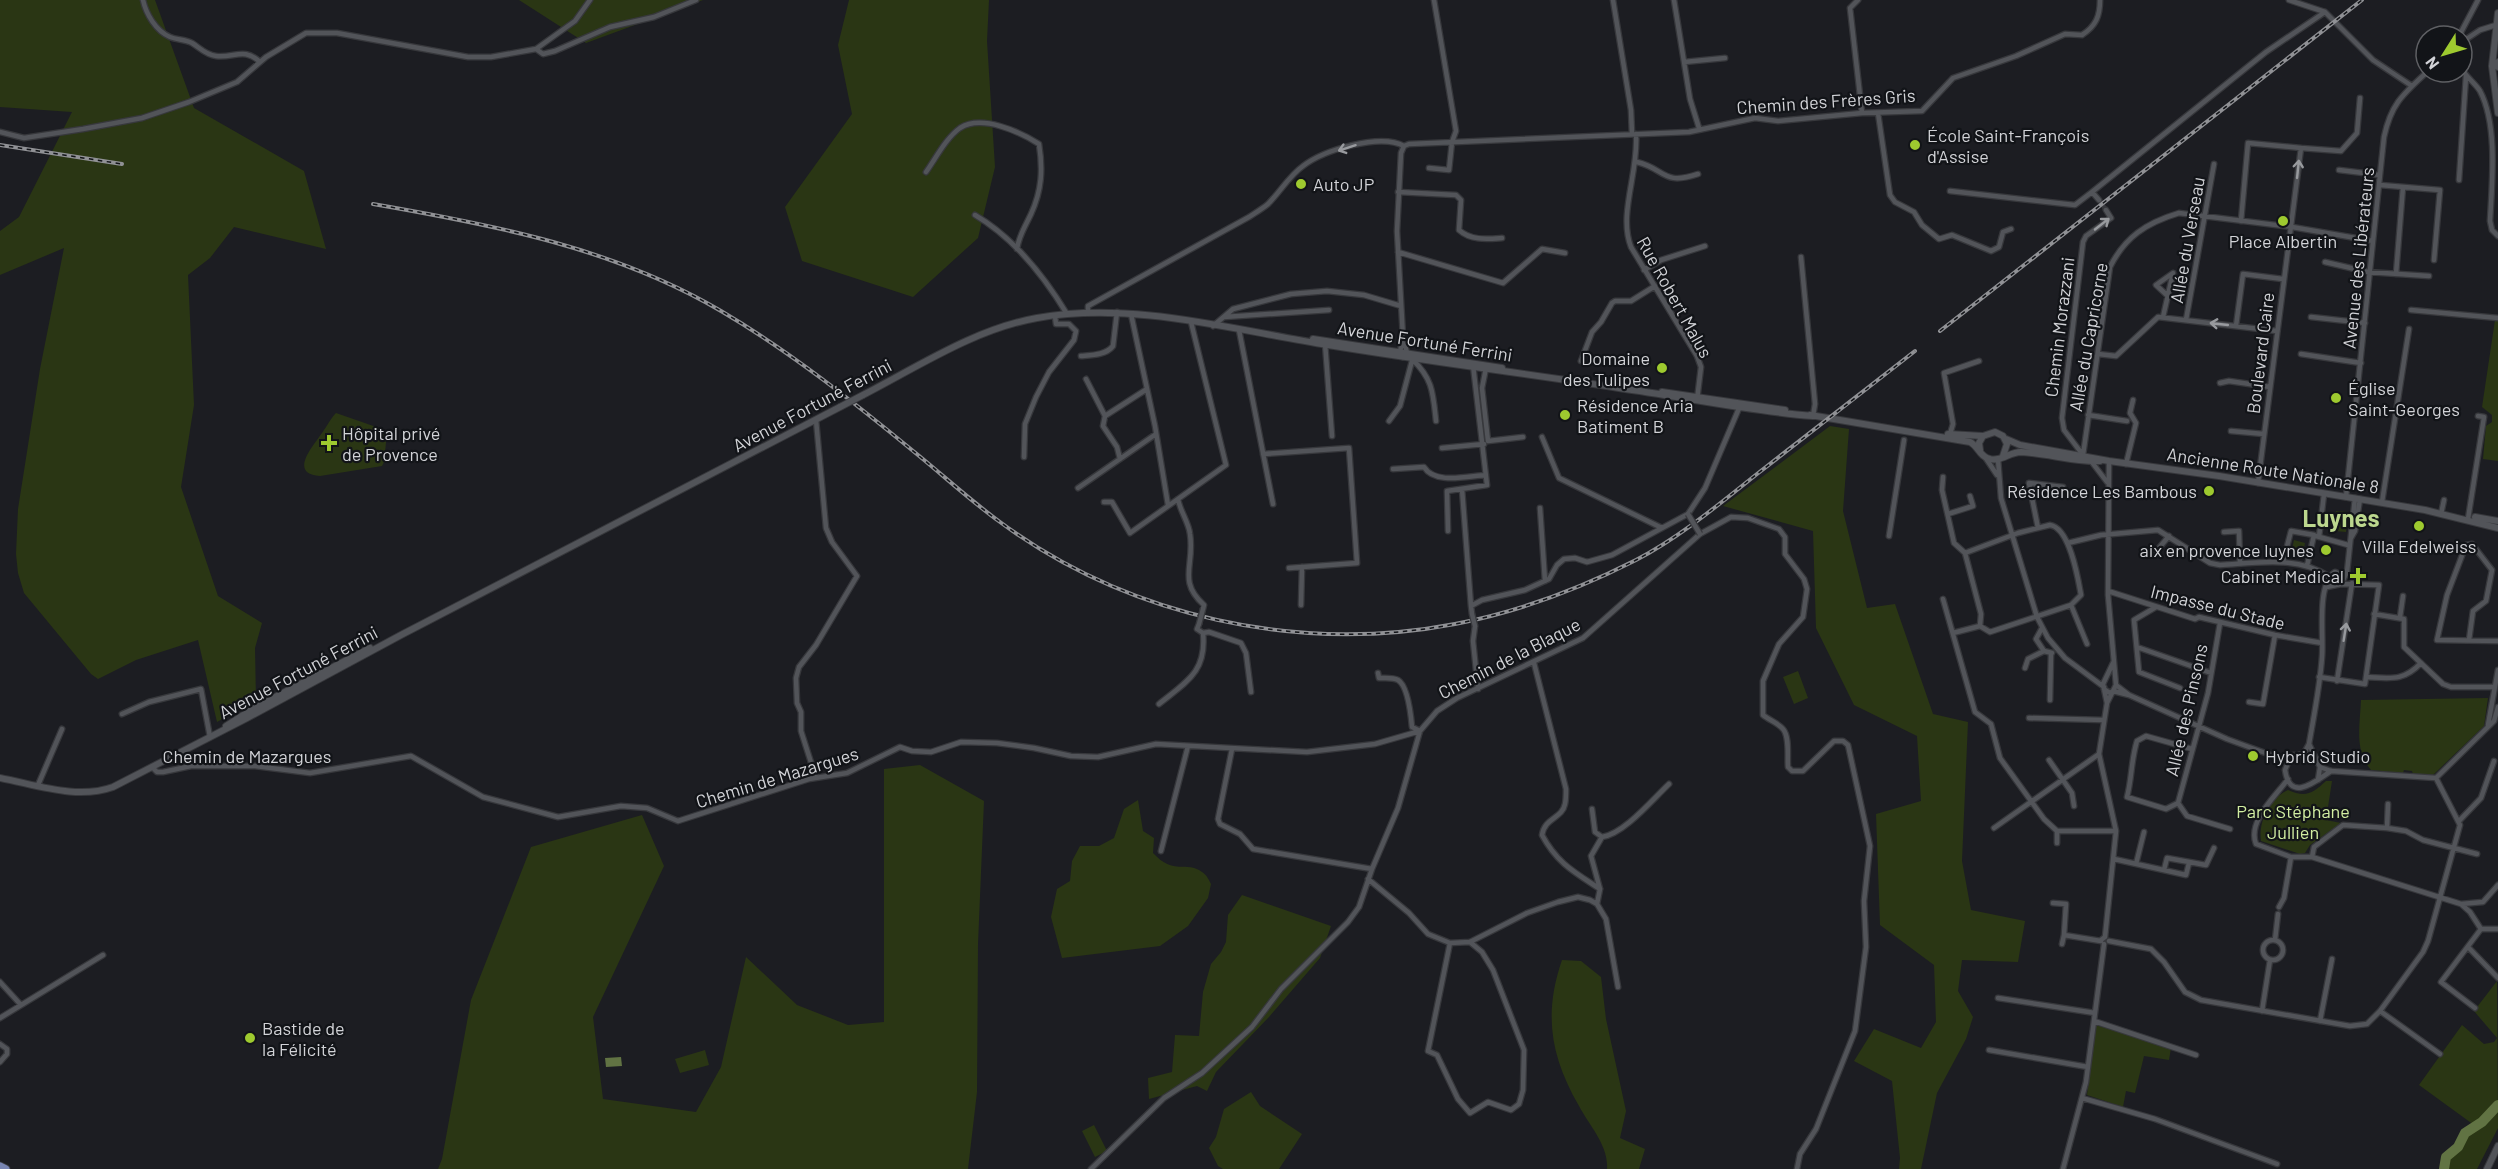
<svg xmlns="http://www.w3.org/2000/svg" width="2498" height="1169" viewBox="0 0 2498 1169" font-family="Barlow,sans-serif">
  <rect width="100%" height="100%" fill="#1c1d22"/>
  <path fill="#2a3614" d="M0,0h155l39,108 110,63 22,78 -92,-22 -24,31 -22,17 6,130 -13,82 37,109 44,27 -7,25 1,52 -39,22 -19,-82 -62,20 -38,19 -7,-5 -67,-81 -6,-20 -2,-19 2,-45 22,-140 24,-121 -64,27v-44l19,-14 53,-105 -72,-5z
    M519,0h184l-117,43z
    M849,0h140l-2,41 8,126 -17,71 -65,59 -111,-36 -17,-54 67,-93 -14,-69z
    M2495,320h3v141l-15,-2 3,-33 6,-4v-7l-10,-8z
    M336,413l46,16 5,4 -3,29 -2,4 -62,10c-32,-2 -7,-30 2,-43 5,-7 9,-15 14,-20z
    M1830,426l19,3 -6,82 24,97 28,-4 38,110 35,8 -6,139 9,49 54,11 -7,41 -56,-2 -4,31 15,26 -7,22 -29,54 -16,76h-22l1,-11 -8,-77 -38,-20 20,-32 47,19 15,-26 -2,-57 -54,-40 -4,-111 45,-13 -4,-65 -63,-31 -38,-77 -3,-97 -90,-25z
    M2336,511l12,1 -2,20 -11,-1z
    M2294,540l11,3 -3,14 -11,-3z
    M1798,671l10,27 -14,6 -11,-27z
    M2488,698l-4,28 -51,49 -20,-1 -1,-3 -8,-1 -1,3 -32,-3c-17,-19 -11,-45 -10,-70z
    M920,765l64,36 -6,143 -1,148 -9,77h-530l4,-10 29,-159 60,-153 111,-32 22,51 -71,151 10,82 93,13 25,-45 25,-110 51,48 51,20 36,-3v-253z
    M2326,781h6l-6,39 15,3 -31,22 -5,8 -5,1 -39,-13c-3,-19 9,-43 27,-51 18,8 25,3 38,-9z
    M1138,800l5,31 11,7 -1,15c21,23 33,7 49,19 4,2 7,8 9,12l-3,14 -20,28 -28,20 -98,12 -11,-41 6,-28 13,-8 2,-20 8,-15h19l15,-8 10,-29z
    M1242,895l89,31 -11,32 -51,59 -53,55 -9,19 -10,-5 -48,13 -1,-21 24,-6 3,-37 24,1 4,-44 8,-28 10,-12 5,-10 2,-27z
    M1562,960l19,1 20,16 5,42 20,92 -6,27 25,11 -6,20h-32c2,-23 -18,-44 -28,-63 -28,-49 -36,-91 -17,-146z
    M2497,981l1,147 -21,41h-32l4,-13 5,-4 -3,-1c11,-8 11,-16 23,-26l-55,-40 43,-60 22,19 10,-2 3,-4 -23,-27z
    M2096,1025l75,23 -2,12 -25,-4 -9,37 -9,-2 -3,16 -36,-12z
    M705,1050l4,15 -29,8 -5,-14z
    M1251,1092l9,14 42,28 -23,35h-56l-5,-3 -9,-18 7,-11 8,-28z
    M1094,1125l13,26 -12,6 -13,-26z"/>
  <path fill="#617343" d="M621,1057l1,9 -16,1 -1,-9z"/>
  <g fill="none" stroke-linecap="round" stroke-linejoin="round">
    <path stroke="#617343" stroke-width="10" d="M2444,1169l2,-12 12,-10 7,-14 17,-11 16,-17"/>
    <path stroke="#37383d" stroke-width="4.5" stroke-dasharray="4.5 2" stroke-linecap="butt" d="M2099,200l7,10"/>
    <g stroke="#37383c" stroke-width="7">
      <path id="minor" d="M143,0c3,14 13,31 27,37 7,3 15,2 22,6 8,5 14,12 24,13 19,2 28,-9 44,6
        M1613,0l18,110 1,24
        M1674,0l16,99 9,29
        M1858,0l-8,8 12,105
        M2289,0l36,12 48,48 39,26
        M2459,36l19,-36
        M2462,42l18,-12 16,-5
        M536,49l39,-28 15,-21
        M1684,62l41,-4
        M2462,69c5,9 13,14 18,22 18,34 12,92 10,130l2,9 6,6
        M1878,113l12,82 5,7 19,10 8,13 17,14 13,-4 39,16 8,-4 4,-15 8,-3
        M0,132l24,6 59,-9 59,-11 47,-16 48,-20 29,-25 40,-24h31l131,24h23l45,-8 7,5 12,-3 55,-24 44,-10 42,-17
        M1636,134c3,38 -18,80 -5,113l66,109 4,11 -4,33
        M1404,146l5,-2 280,-12 66,-14 23,3 84,-8 60,-2 31,-33 63,-22 49,-22 17,1c14,-9 18,-19 18,-35
        M2301,148l40,3 16,-18 3,-35
        M1637,162c29,7 25,24 61,12
        M1429,168l20,2 3,-28 4,-11 -22,-131
        M2339,170l41,5
        M926,172c10,-14 20,-34 34,-44 22,-14 60,4 79,16 4,25 3,46 -8,70 -6,13 -12,21 -14,35
        M2459,180l7,-104
        M2380,185l60,5 -6,70
        M1950,191l125,14 17,-13
        M1398,192l58,3 5,5 -2,30c12,11 29,9 43,8
        M2099,200l-7,-8 174,-140 59,-40
        M975,215c39,23 69,61 92,99
        M2241,221l7,-78 53,5 -43,335
        M1398,252l105,31 39,-34 23,4
        M1801,257l14,147 -2,12
        M2325,262l43,10 61,4
        M1644,270l17,-10 44,-14
        M2396,274l7,-87
        M2411,310l87,8
        M1088,312v-6l161,-89c6,-4 13,-8 19,-13 12,-12 21,-28 35,-38 21,-16 77,-33 101,-20
        M1131,314l24,112 13,79
        M1224,317l105,-7
        M2163,317l10,-44 -17,12 13,12
        M2311,317l54,6
        M2186,320l28,-156
        M1213,326l20,-17 58,-15 36,-3 37,4 37,11
        M2236,326l7,-52 40,5
        M1239,330l34,174
        M1403,337l-3,15 3,5 4,-4 -4,-16 -6,-106 4,-78 3,-7
        M1325,343l7,93
        M2098,354l18,2 42,-39 119,14
        M2301,354l60,9
        M1081,356c11,-1 25,-1 32,-10l4,-34
        M1412,359c21,20 21,34 24,62
        M1581,361l11,-29 9,-10 11,-19 3,-2h16l24,-15
        M1486,368l-4,20 6,53 35,-4
        M1086,379l19,37 -2,10 14,21 3,12
        M2220,383l9,-2 41,6
        M2088,415l39,6
        M1105,416l42,-27
        M816,420l10,108 6,14 25,34 -41,69 -17,22 -3,11 1,25 4,9v19l15,47
        M1389,421l11,-15 13,-49
        M2231,431l33,3
        M1950,434l3,-10 -9,-51 35,-12
        M1542,437l17,41 103,50
        M1442,448l42,-4
        M1263,454l86,-6 8,115 -68,5
        M2083,455l27,-188c15,-30 36,-44 69,-54l113,14 81,14
        M2083,455l-19,-25 -2,-12 21,-176 3,-6 25,-18 -5,-8
        M1024,457l1,-33 11,-27 13,-25 25,-32 2,-9 -7,-7h-13l-1,-8
        M1985,457l12,18
        M1998,459l3,39 36,119 11,21 17,20 39,29
        M2091,461l16,21
        M2109,461l-1,134 8,90 13,10 98,44 52,19 15,-3
        M2126,464l10,-41 -6,-10 3,-13
        M1393,469l31,-2c11,18 44,9 62,8
        M1943,477l-1,13 12,53 11,10
        M1078,488l78,-54
        M1462,489l9,117
        M2346,497l38,-360c7,-33 19,-43 43,-65
        M1178,499c2,12 11,24 12,35 5,31 -13,47 14,71l-1,4
        M1104,502h8l18,31 96,-68 -35,-143
        M2382,502l27,-173
        M1540,508l5,73
        M1948,514l25,-8 -3,-10
        M2441,514l3,-14
        M2468,519l16,-102 -6,-1
        M2050,525c20,3 28,53 31,70l-10,10 -81,27 -10,-6 1,-12 -16,-61 53,-20z
        M2038,528l-9,-45 34,4
        M1448,531l-1,-40 40,-6 -14,-120
        M2224,532l15,-1 1,32
        M1889,536l15,-96
        M2316,536l32,9
        M2319,537l5,-43
        M2351,538l4,-7 5,-32
        M2068,543l33,-8 57,-5 52,33 10,2c36,-2 78,-10 110,12
        M2154,554l15,-18
        M2283,562l8,-31 23,4 -7,31
        M2327,587l14,-3 6,-12 8,-74
        M2108,591l87,28 4,-2 76,18 47,8
        M1943,599l32,113 16,12 9,34 44,61 13,12h59
        M1301,605l1,-38
        M2071,605l16,39
        M2156,607l-22,13 5,52 41,16
        M1472,614l-1,-8 11,-6 43,-10 24,-11 8,-14 7,-6 11,-1 12,4 25,-7 76,-41 17,-26 35,-82
        M2374,614l30,5v28l39,37 8,3h44
        M2400,617l3,-21
        M1475,626l-2,15 5,48
        M2042,628l-6,11 8,12
        M1203,633l6,-1 32,11 5,10 5,39
        M1953,633l27,-7
        M2469,640l4,-29 13,-10 6,-31 -20,-26 -6,1 -19,50 -10,45 61,1
        M2137,647l74,26
        M1534,663l32,126c0,5 0,11 -1,15 -3,15 -20,13 -23,31 15,28 32,37 58,54
        M2025,668l3,-9 16,-8 8,2
        M1378,673l1,5c5,0 14,-1 19,2 10,6 13,36 14,47l8,4
        M2319,677l46,7 14,-99 -38,-1
        M2366,677c24,1 37,5 55,-14
        M2337,681l15,-98
        M2104,689l6,4 3,-2 16,4
        M2050,700l1,-46
        M2249,702l14,2 12,-69
        M2107,703l-4,-19 10,-21
        M1159,704c27,-22 48,-32 44,-71l-6,-4 2,-5
        M122,714l27,-12 52,-13 9,48
        M2029,718l74,2
        M2488,725l10,-55
        M2309,744l11,23 -2,13
        M1232,749l-14,70 2,5 20,10 13,15 119,20
        M2304,753l5,-9c5,-29 11,-58 13,-87 2,-21 -6,-73 13,-85l8,4
        M2315,757l-11,-4 -14,5 -5,12c5,34 32,10 46,1
        M2049,760l23,33 2,13
        M152,767l5,5h6l28,-6h64l55,7 101,-17 72,41 75,20 63,-11 26,2 31,13 131,-42 38,-6 53,-26 12,4 19,1 30,-10 36,1 37,5 37,8 27,1 58,-13 151,8 68,-8 45,-13
        M2320,767l11,4 105,7 58,-57 4,-14
        M2288,779c-12,17 -41,42 -32,65l35,13h21l149,47 9,8 11,17 -40,53 34,26
        M38,785l24,-56
        M2178,803l30,-110 12,-70
        M2178,803l-12,6 -39,-12c5,-19 4,-37 10,-56l9,-5 46,13
        M2178,803l9,13 43,13
        M1592,809l3,23 7,5c22,-3 50,-37 67,-53
        M2459,821l22,-23 13,-37
        M1994,828l105,-74
        M2387,828l1,-24
        M2057,831v12
        M1161,851l27,-105
        M2312,857l2,-10 29,-22 44,3 19,3 17,9 54,14
        M2114,859l72,16 3,-12
        M2136,864l8,-32
        M2164,870l3,-12 39,7 8,-17
        M1368,879l41,34 19,21 22,9 20,-1 57,-29 31,-11 20,-5 12,3 7,4 9,15 12,68
        M2053,903l13,1 -2,31
        M1597,904l3,-15 -9,-33 11,-19
        M2461,904l22,-2 15,-17
        M2279,907l5,-9 7,-41
        M2481,929h17
        M2101,940l4,-3 11,-106 -17,-77 8,-51 9,-18
        M2275,940l3,-26
        M2263 950a10 10 0 1 1 20 0a10 10 0 1 1-20 0Z
        M2109,941l42,8 13,13 21,30 16,8 149,26 17,-2 13,-13 43,-59 5,-11 32,-116 -24,-47
        M1450,943l-22,108 9,4 21,44 12,14 18,-11 23,8 8,-6 4,-14 1,-40 -31,-80 -11,-18 -12,-10
        M2062,944l2,-9 37,6
        M2468,947l30,31
        M0,982l21,23
        M1998,998l97,15
        M2262,1011l8,-51
        M2380,1011l60,43
        M0,1018l103,-63
        M2094,1021l102,34
        M2320,1021l12,-62
        M0,1044l7,5v5l-7,8
        M1989,1050l99,17
        M2082,1098l73,21 122,45
        M1091,1169l73,-71 38,-25 50,-46 29,-38 67,-67 11,-15 13,-38 26,-61 22,-77 17,-20 20,-13 126,-60 117,-104 31,-17 17,1 31,11 6,8v17l19,25 3,10 -4,28 -24,27 -16,37v34c6,5 15,8 20,14 7,8 4,28 5,38l4,4h11l31,-30h9l5,4 22,101 -6,55 2,46 -11,84 -39,98 -16,25 -3,15
        M2063,1169l23,-87 18,-138"/>
    </g>
    <g stroke="#37383c" stroke-width="8">
      <path id="secondary" d="M2498,13l-6,53 6,47
        M2498,62v5
        M1313,339l189,29
        M1662,392l123,18
        M863,395c56,-29 112,-66 174,-77 97,-17 196,12 291,27 97,16 194,28 291,43 65,9 129,23 194,28
        M1810,415l160,27c8,4 10,15 20,17 10,3 20,-7 31,-7 26,1 52,10 79,9
        M1948,434l35,2
        M2006,439l14,6 89,16 110,15 206,34 73,18
        M1980,450l-1,-7 4,-7 12,-4 8,4 4,8 -4,12
        M2475,517l23,4
        M226,726l28,-18 116,-60
        M0,778c37,7 77,22 113,9l134,-69 154,-83 439,-228
        M2487,1169l11,-23"/>
    </g>
    <g stroke="#37383c" stroke-width="9">
      <path id="primary" d="M0,1166l6,3"/>
    </g>
    <use href="#minor" stroke="#525459" stroke-width="4.5"/>
    <use href="#secondary" stroke="#525459" stroke-width="6"/>
    <use href="#primary" stroke="#7885b2" stroke-width="7"/>
    <g stroke="#909195" stroke-width="4">
      <path id="rail" d="M0,145l122,19
        M373,204c121,21 241,44 348,107 70,41 135,93 197,144 27,22 53,46 82,67 129,95 298,132 455,102 63,-12 124,-35 181,-64 44,-23 82,-55 121,-86 53,-41 106,-82 158,-123
        M1940,331l422,-331"/>
    </g>
    <use href="#rail" stroke="#121418" stroke-width="1.5" stroke-dasharray="4.5" stroke-linecap="butt"/>
    <g stroke="#37383c" stroke-width="7" stroke-linecap="butt">
      <path id="minor-bridge" d="M1688,514l12,20
        M1472,614l3,12
        M1199,624l4,-15"/>
    </g>
    <g stroke="#37383c" stroke-width="8" stroke-linecap="butt">
      <path id="secondary-bridge" d="M840,407l23,-12"/>
    </g>
    <use href="#minor-bridge" stroke="#525459" stroke-width="4.5"/>
    <use href="#secondary-bridge" stroke="#525459" stroke-width="6"/>
  </g>
  <defs><path id="oneway-shaft" d="M-6 0H5M1.5-3L5.5 0L1.5 3" fill="none" stroke-width="1.6" stroke-linecap="round" stroke-linejoin="round" transform="scale(1.5)"/></defs>
  <g stroke="#989a9e">
    <use href="#oneway-shaft" transform="translate(1347 148) rotate(162)"/>
    <use href="#oneway-shaft" transform="translate(2298 169) rotate(-84)"/>
    <use href="#oneway-shaft" transform="translate(2102 224) rotate(-38)"/>
    <use href="#oneway-shaft" transform="translate(2219 324) rotate(-174)"/>
    <use href="#oneway-shaft" transform="translate(2345 632) rotate(-81)"/>
  </g>
  <g fill="#9eca2f" stroke="#121418" stroke-width="2">
    <circle cx="1915" cy="145" r="6"/>
    <circle cx="1301" cy="184" r="6"/>
    <circle cx="2283" cy="221" r="6"/>
    <circle cx="1662" cy="368" r="6"/>
    <circle cx="2336" cy="398" r="6"/>
    <circle cx="1565" cy="415" r="6"/>
    <path d="M326 434h6v6h6v6h-6v6h-6v-6h-6v-6h6z"/>
    <circle cx="2209" cy="491" r="6"/>
    <circle cx="2419" cy="526" r="6"/>
    <circle cx="2326" cy="550" r="6"/>
    <path d="M2355 567h6v6h6v6h-6v6h-6v-6h-6v-6h6z"/>
    <circle cx="2253" cy="756" r="6"/>
    <circle cx="250" cy="1038" r="6"/>
  </g>
  <g text-anchor="middle" dominant-baseline="central" stroke-width="4.5" stroke-linejoin="round" paint-order="stroke">
    <g font-size="18" fill="#d2d3d7" stroke="#121418">
      <text transform="translate(1826 101) rotate(-4)">Chemin des Frères Gris</text>
      <text transform="translate(2187 240) rotate(-80)">Allée du Verseau</text>
      <text transform="translate(2358 258) rotate(-84)">Avenue des Libérateurs</text>
      <text transform="translate(1675 297) rotate(61)">Rue Robert Malus</text>
      <text transform="translate(2059 327) rotate(-83)">Chemin Morazzani</text>
      <text transform="translate(2088 337) rotate(-80)">Allée du Capricorne</text>
      <text transform="translate(1425 341) rotate(9)">Avenue Fortuné Ferrini</text>
      <text transform="translate(2260 353) rotate(-83)">Boulevard Caire</text>
      <text transform="translate(812 405) rotate(-28)">Avenue Fortuné Ferrini</text>
      <text transform="translate(2273 470) rotate(9)">Ancienne Route Nationale 8</text>
      <text transform="translate(2218 607) rotate(14)">Impasse du Stade</text>
      <text transform="translate(1509 658) rotate(-27)">Chemin de la Blaque</text>
      <text transform="translate(298 672) rotate(-28)">Avenue Fortuné Ferrini</text>
      <text transform="translate(2186 710) rotate(-77)">Allée des Pinsons</text>
      <text x="247" y="756">Chemin de Mazargues</text>
      <text transform="translate(777 777) rotate(-17)">Chemin de Mazargues</text>
    </g>
    <g font-size="18" fill="#d2d3d7" stroke="#121418" text-anchor="start">
      <text x="1927" y="135">École Saint-François<tspan x="1927" dy="21">d'Assise</tspan></text>
      <text x="1313" y="184">Auto JP</text>
      <text x="2283" y="241" text-anchor="middle">Place Albertin</text>
      <text x="1650" y="358" text-anchor="end">Domaine<tspan x="1650" dy="21">des Tulipes</tspan></text>
      <text x="2348" y="388">Église<tspan x="2348" dy="21">Saint-Georges</tspan></text>
      <text x="1577" y="405">Résidence Aria<tspan x="1577" dy="21">Batiment B</tspan></text>
      <text x="342" y="433">Hôpital privé<tspan x="342" dy="21">de Provence</tspan></text>
      <text x="2197" y="491" text-anchor="end">Résidence Les Bambous</text>
      <text x="2419" y="546" text-anchor="middle">Villa Edelweiss</text>
      <text x="2314" y="550" text-anchor="end">aix en provence luynes</text>
      <text x="2344" y="576" text-anchor="end">Cabinet Medical</text>
      <text x="2265" y="756">Hybrid Studio</text>
      <text x="262" y="1028">Bastide de<tspan x="262" dy="21">la Félicité</tspan></text>
    </g>
    <g font-size="18" fill="#d2eea2" stroke="#121418">
      <text x="2293" y="811">Parc Stéphane<tspan x="2293" dy="21">Jullien</tspan></text>
    </g>
    <g font-size="24" font-weight="bold" fill="#bcd78e" stroke="#121418">
      <text x="2341" y="517">Luynes</text>
    </g>
  </g>
  <g transform="translate(2444 54) rotate(233)"><circle r="28" fill="#121418" stroke="#5f6064" stroke-width="1.5"/>
  <path d="M0-4.5L10 22L0 15L-10 22Z" fill="#9eca2f"/>
  <text y="-9" font-size="16" font-weight="bold" text-anchor="middle" fill="#d2d3d7">N</text>
  </g>
</svg>
